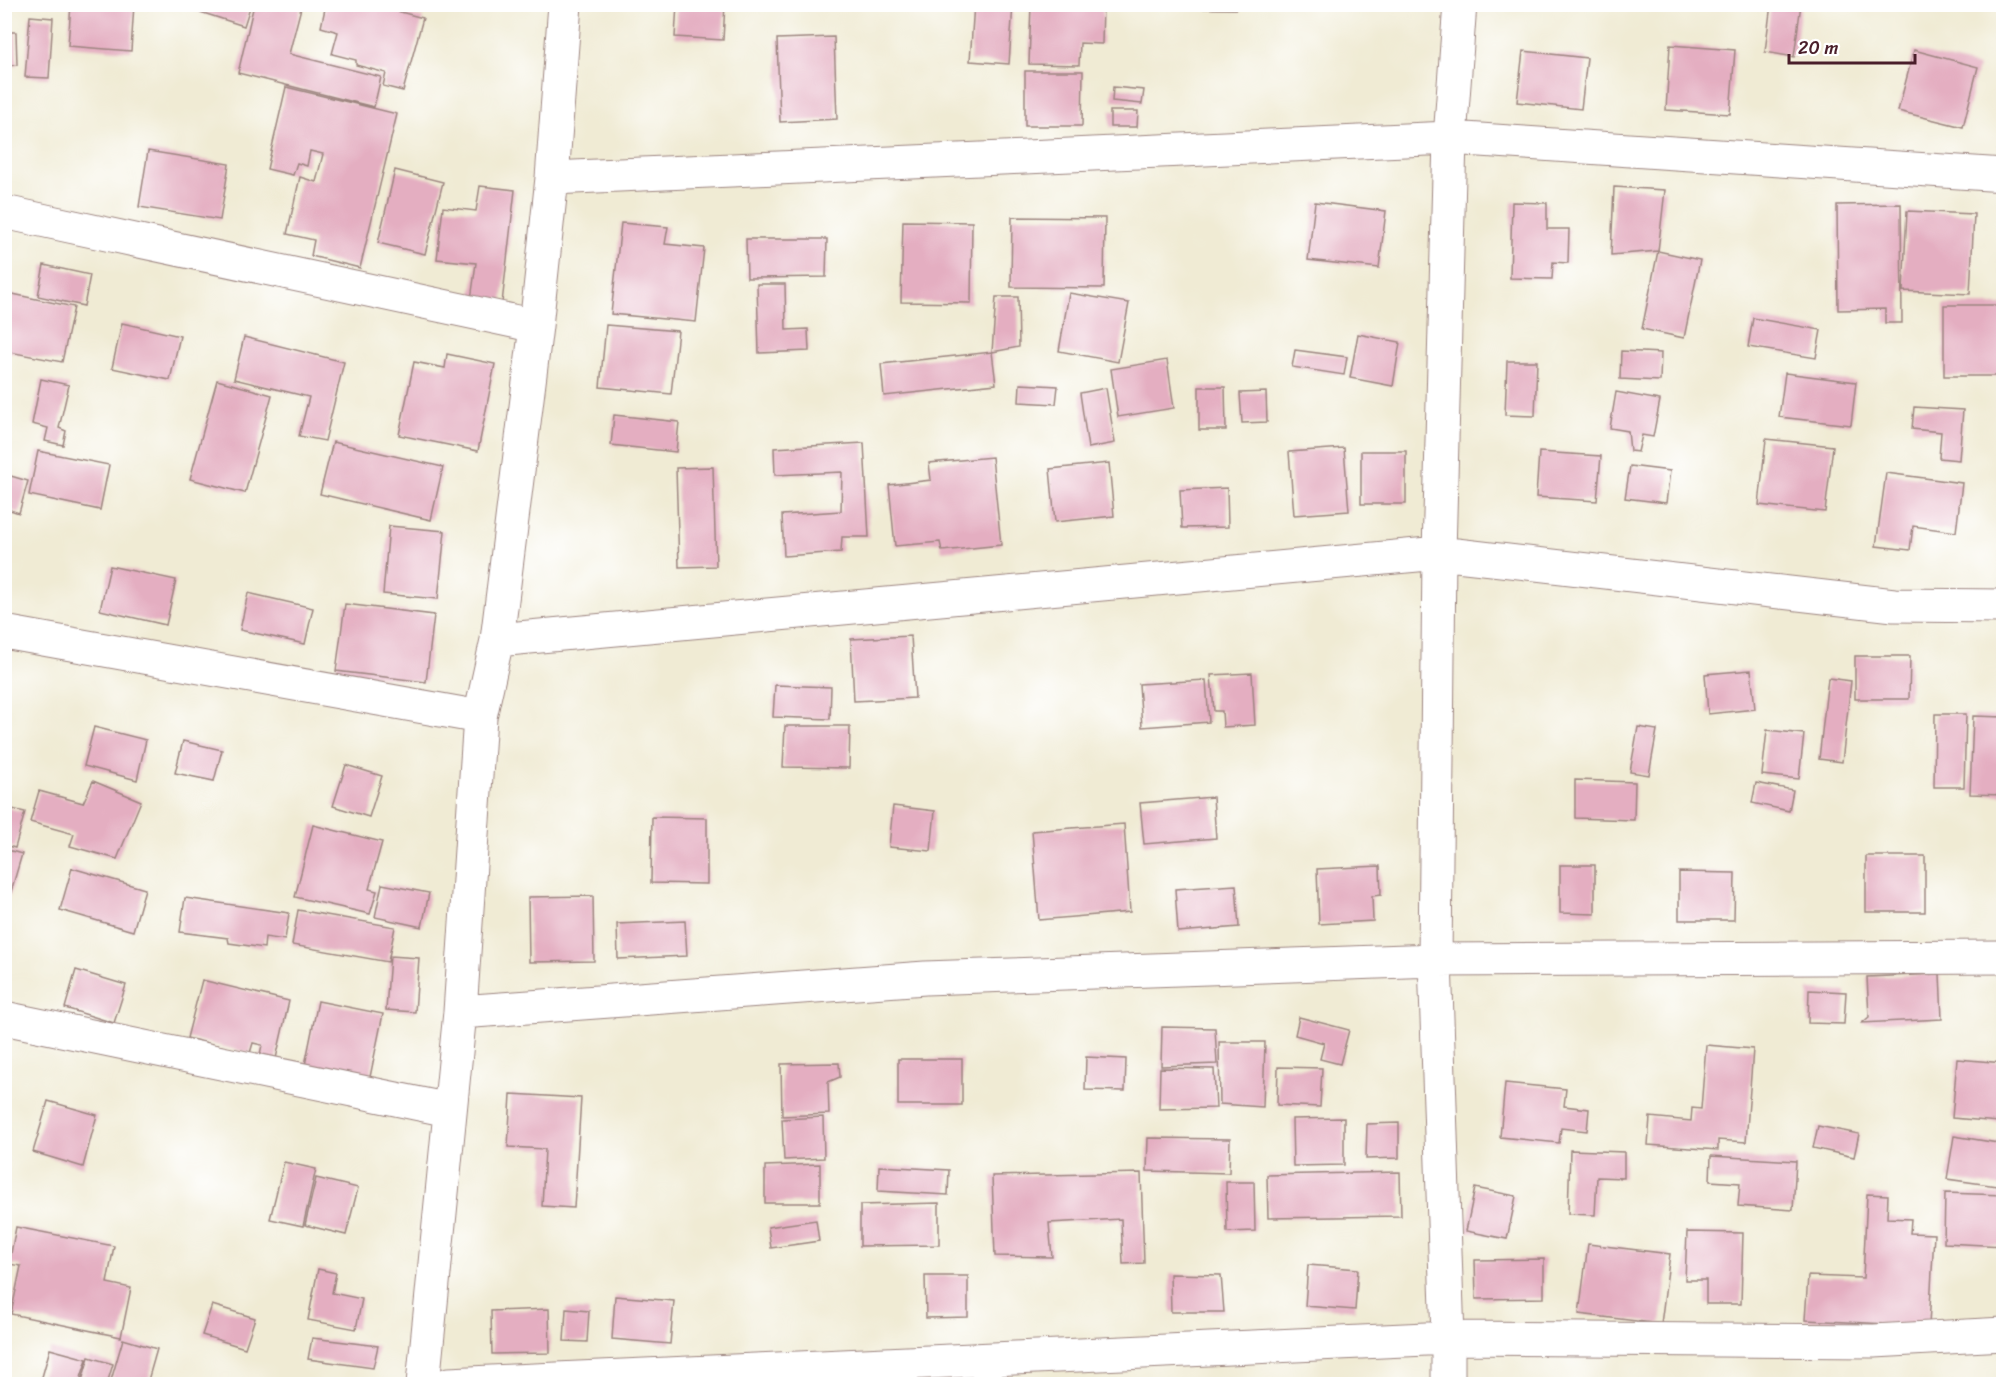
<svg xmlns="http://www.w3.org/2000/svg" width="2008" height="1389" viewBox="0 0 2008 1389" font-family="Sriracha,sans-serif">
  <rect width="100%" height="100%" fill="#fff"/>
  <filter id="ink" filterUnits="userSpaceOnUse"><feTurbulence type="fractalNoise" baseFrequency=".0167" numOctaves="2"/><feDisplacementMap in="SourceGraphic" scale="12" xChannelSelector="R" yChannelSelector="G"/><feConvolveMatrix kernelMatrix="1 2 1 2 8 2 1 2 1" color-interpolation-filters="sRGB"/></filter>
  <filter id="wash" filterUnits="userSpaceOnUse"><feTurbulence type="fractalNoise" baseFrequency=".008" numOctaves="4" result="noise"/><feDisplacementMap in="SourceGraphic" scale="24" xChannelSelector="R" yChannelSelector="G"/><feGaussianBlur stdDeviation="1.35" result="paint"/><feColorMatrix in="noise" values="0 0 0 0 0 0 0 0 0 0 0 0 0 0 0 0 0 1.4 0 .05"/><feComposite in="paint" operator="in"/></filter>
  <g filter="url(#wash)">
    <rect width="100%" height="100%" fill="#f0ebd4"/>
    <g id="blocks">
      <path fill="#e4aec1" d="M71,4h63l-3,47 -63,-5z
        M193,4h58l-7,22 -53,-17z
        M254,4h48l-13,50 92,23 -7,30 -136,-34z
        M326,4h45l52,14 -20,73 -20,-5 3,-13 -30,-8v-5l-24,-6 6,-22 -17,-5z
        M677,4h48l-2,36 -48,-3z
        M974,4h39l-4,60 -39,-3z
        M1031,4h72l-1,40 -22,-1 -1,22 -50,-1z
        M1158,4h78v5l-78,-1z
        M1771,4h30l-7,53 -29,-5z
        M30,16l23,2 -4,60 -24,-1z
        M4,32h12l1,33 -13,1z
        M834,37l3,82 -57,3 -3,-83z
        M1670,45l65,5 -5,64 -64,-4z
        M1914,50l64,17 -15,60 -65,-16z
        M1523,51l64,7 -6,51 -64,-7z
        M1025,71h58l-1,55h-57z
        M286,87l111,27 -37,154 -49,-12 3,-16 -27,-6 13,-57 16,5 7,-28 -13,-3 -3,15 -10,-3 -4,12 -26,-6z
        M1113,87l31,3 -2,14 -30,-3z
        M1110,111h28l-1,16h-27z
        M148,151l81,13 -9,56 -81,-13z
        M395,170l48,12 -18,72 -47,-11z
        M480,186l35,4 -13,113 -31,-3 5,-37 -39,-4 6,-52 33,4z
        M1614,187l51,3 -7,61 -47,4z
        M1315,202l71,9 -7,57 -71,-8z
        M1512,202l35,1v26h22l-1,34 -15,-1 -1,17 -42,-1z
        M1901,204l1,119h-17v-14l-47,1 -1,-105z
        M1907,211l67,3 -4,80 -67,-3z
        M1012,217l93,1 -1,70 -93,-1z
        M903,221l69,1 -1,81 -70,-1z
        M621,223l47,4 -3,17 39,4 -8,74 -85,-8z
        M746,239h81l-1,38 -79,1z
        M1658,251l42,9 -16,78 -42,-9z
        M44,265l46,10 -6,31 -46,-10z
        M757,284h28l1,46 22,-1 1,22 -50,2z
        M8,293l66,14 -12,55 -58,-11v-42z
        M1069,293l60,10 -11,59 -59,-11z
        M996,297h22l1,50 -27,5z
        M1944,305h60v71h-60z
        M1753,318l68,12 -5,28 -68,-11z
        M122,323l58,13 -10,44 -58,-12z
        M606,325l72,6 -7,63 -71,-7z
        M1358,334l42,8 -7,44 -43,-8z
        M244,337l100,25 -19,79 -26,-5 10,-39 -75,-18z
        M1295,350l52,7 -3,18 -52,-8z
        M1621,351l40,2 -1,28 -40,-2z
        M992,352l4,32 -112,12 -3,-32z
        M447,354l48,10 -17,87 -79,-16 15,-73 31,6z
        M1167,360l7,48 -56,9 -7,-48z
        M1507,361h30l-2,55 -30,-1z
        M1785,373l71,9 -5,43 -72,-8z
        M41,379l28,6 -10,43 7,3 -3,14 -18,-4 3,-13 -16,-4z
        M217,380l55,15 -27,98 -55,-14z
        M1020,384l38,2 -2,18 -37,-2z
        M1199,387h26l1,43h-27z
        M1106,388l9,55 -27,5 -8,-55z
        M1266,392l1,30 -25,1 -2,-30z
        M1616,392l44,8 -7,37 -11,-2 -4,17 -8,-1 -2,-20 -18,-3z
        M1914,407l49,3 -4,50 -20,-2 2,-26 -29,-3z
        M614,415l65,7 -3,30 -65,-7z
        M1766,439l67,7 -8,66 -66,-7z
        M333,442l110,25 -12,53 -111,-26z
        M864,443l5,94h-27l-1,15 -57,4 -2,-41 59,-4 1,-39 -67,3 -1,-27z
        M1344,448l5,63 -55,4 -5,-63z
        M38,451l71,14 -9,45 -71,-15z
        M1361,451h45v53h-45z
        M1539,452l62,4 -4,45 -61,-4z
        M992,457l9,88 -59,6 -2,-9 -45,4 -6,-61 42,-5 -2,-17z
        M1109,463l5,53 -59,6 -5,-53z
        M1630,466l40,5 -4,32 -41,-5z
        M713,467l3,99 -37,1 -3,-99z
        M1886,473l76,10 -6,49 -43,-6 -3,24 -34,-4z
        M4,474l24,7 -9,32 -15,-5z
        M1227,488l1,39 -46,1 -2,-38z
        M389,526l56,5 -7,68 -55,-5z
        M110,566l66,14 -10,45 -66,-15z
        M248,593l65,15 -8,36 -65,-14z
        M345,604l89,11 -8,67 -90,-11z
        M911,636l4,62 -61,3 -3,-62z
        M1855,656h55l-1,43h-54z
        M1751,670l4,39 -47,5 -3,-40z
        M1252,673l3,52 -32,2 -1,-16h-8l-3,-36z
        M1828,678l23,3 -9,81 -23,-3z
        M1206,680l3,42 -67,5 -3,-43z
        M775,685l56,2 -1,32 -57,-2z
        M1935,714h31l-2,73h-30z
        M1973,716l31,1v78l-34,-1z
        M785,726h65l-1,42 -66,-1z
        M94,727l52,13 -9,40 -53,-14z
        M1638,727l19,3 -8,45 -19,-3z
        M1767,730l37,4 -5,45 -37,-4z
        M183,741l39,9 -8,31 -39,-8z
        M346,765l36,11 -13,41 -36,-11z
        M1575,780l60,2 -1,38 -59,-2z
        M93,781l48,20 -24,58 -47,-13 4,-12 -44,-12 9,-31 44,12z
        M1756,783l37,7 -4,21 -37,-8z
        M1213,797l3,41 -72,6 -4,-41z
        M893,806l42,5 -4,40 -42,-4z
        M4,807l21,5 -10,36 -11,-3z
        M652,817l55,1v66l-56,-1z
        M1124,824l6,88 -91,8 -7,-89z
        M313,825l69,17 -13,47 8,2 -7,23 -75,-17z
        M4,849l18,5 -12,41 -6,-2z
        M1866,856h59v56h-59z
        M1560,865h35v49l-35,-1z
        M1380,866l1,29 -9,1 1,25 -54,3 -2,-55z
        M72,868l73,21 -12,42 -73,-21z
        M1679,872l56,1 -1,47h-55z
        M382,884l47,9 -7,34 -47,-10z
        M1236,885l3,42 -61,5 -3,-43z
        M593,896l1,65 -65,1 -1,-65z
        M185,898l104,15 -4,27 -20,-3 -1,11 -35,-5 -1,-5 -48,-6z
        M298,910l97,17 -7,35 -96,-17z
        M685,921l2,35 -69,3 -1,-35z
        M390,956l29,2 -4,54 -29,-2z
        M76,970l50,15 -12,38 -49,-15z
        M1940,974l2,45 -80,4 7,-6 -2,-40z
        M202,980l87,21 -14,62 -16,-4 3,-14 -9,-2 -3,10 -63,-15z
        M1809,990l37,2 -2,32 -36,-1z
        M318,1001l65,13 -14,68 -65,-12z
        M1299,1017l50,13 -9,34 -20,-5 4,-16 -29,-8z
        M1162,1027l53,1 2,36 -56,2z
        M1219,1042h46l-2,65 -43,-3z
        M1706,1045l47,4 -7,93 -28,-2v10l-70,-5 2,-28 41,4 1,-13 9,1z
        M1086,1057l40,2 -1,32 -40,-1z
        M898,1059h64v46h-64z
        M1957,1059l47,4v30l-4,-1 -1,30 -47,-4z
        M839,1063l1,14 -12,5 1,32 -47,2 -1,-52z
        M1278,1067l44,1 -2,39 -43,-2z
        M1160,1068l54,1 2,39 -57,1z
        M1505,1083l61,6 -2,17 25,3 -2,22 -26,-3 -2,15 -59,-6z
        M511,1094l70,4 -7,110 -32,-2 3,-57 -37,-2z
        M48,1101l49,14 -14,52 -50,-15z
        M823,1117l1,41 -40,2 -2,-41z
        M1344,1118v47l-51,1 -1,-47z
        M1399,1123v35l-33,1 1,-35z
        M1818,1126l41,8 -5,23 -41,-9z
        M1954,1136l50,8v43l-57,-8z
        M1148,1138l82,1 -1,34 -82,-2z
        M1570,1150l54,2v26l-27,-1 -2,38 -27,-1z
        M1711,1156l85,5 -3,49 -55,-4 2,-23 -30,-2z
        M284,1162l32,7 -13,57 -33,-7z
        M820,1164v39h-55v-37z
        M879,1166l70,4 -1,25 -70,-4z
        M1400,1172l1,44 -133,2 -1,-43z
        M1141,1173l3,90 -21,1 -2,-45 -72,4 3,34 -57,-1 -3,-80z
        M316,1178l42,10 -12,47 -41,-10z
        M1226,1182h28l1,49 -28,1z
        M1475,1188l41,8 -9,43 -41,-8z
        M1945,1193l59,2v51l-60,-3z
        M1867,1194l21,1 -1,23 24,1 -1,14 24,1 -5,92 -124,-6 3,-44 55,2z
        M939,1203v42l-79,1v-41z
        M816,1220l3,21 -48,7 -3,-21z
        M16,1227l98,19 -7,37 24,5 -10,49 -110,-23 10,-48 -12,-2z
        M1687,1232l56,1 -2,71h-35v-24h-21z
        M1588,1244l82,10 -9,70 -82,-10z
        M1544,1259v39l-68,1 -1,-39z
        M1308,1265l50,4 -3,41 -50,-4z
        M318,1269l18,4 -4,20 30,6 -6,30 -48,-9z
        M1170,1274l51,1 3,37h-53z
        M925,1276h43v41l-42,1z
        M615,1296l59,5 -4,43 -58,-5z
        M212,1305l43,13 -10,30 -43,-13z
        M549,1309l1,44 -58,1 -1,-43z
        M566,1309l23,2 -2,31 -23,-1z
        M312,1338l66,8 -5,22 -65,-9z
        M123,1339l34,10 -10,35h-37z
        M50,1349l37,10 -8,25h-39z
        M89,1357l24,7 -6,20h-26z"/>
    </g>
  </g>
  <g filter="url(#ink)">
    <use href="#blocks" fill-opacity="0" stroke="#9d8580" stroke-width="1.5"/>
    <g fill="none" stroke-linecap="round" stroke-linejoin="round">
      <g stroke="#9d8580" stroke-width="35">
        <path id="minor" d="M552,178l898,-40 554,37
          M4,212l532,114
          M4,632l476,85
          M497,640l942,-87 455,52 110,1
          M460,1012l465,-34 510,-18 569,-3
          M4,1018l445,92
          M423,1384l37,-372 20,-295 17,-77 39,-314 16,-148 13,-174
          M449,1384l999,-46 426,3 130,-7
          M1448,1384v-46l-13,-378 4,-407 11,-415 10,-134"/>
      </g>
      <use href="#minor" stroke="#fff" stroke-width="33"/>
    </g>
  </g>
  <rect width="2008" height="1389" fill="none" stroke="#fff" stroke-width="24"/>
  <path d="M1789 54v9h126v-9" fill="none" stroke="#4a1f2b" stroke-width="3"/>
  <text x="1798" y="54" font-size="18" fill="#4a1f2b" stroke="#ffffff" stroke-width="4.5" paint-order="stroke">20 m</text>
</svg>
